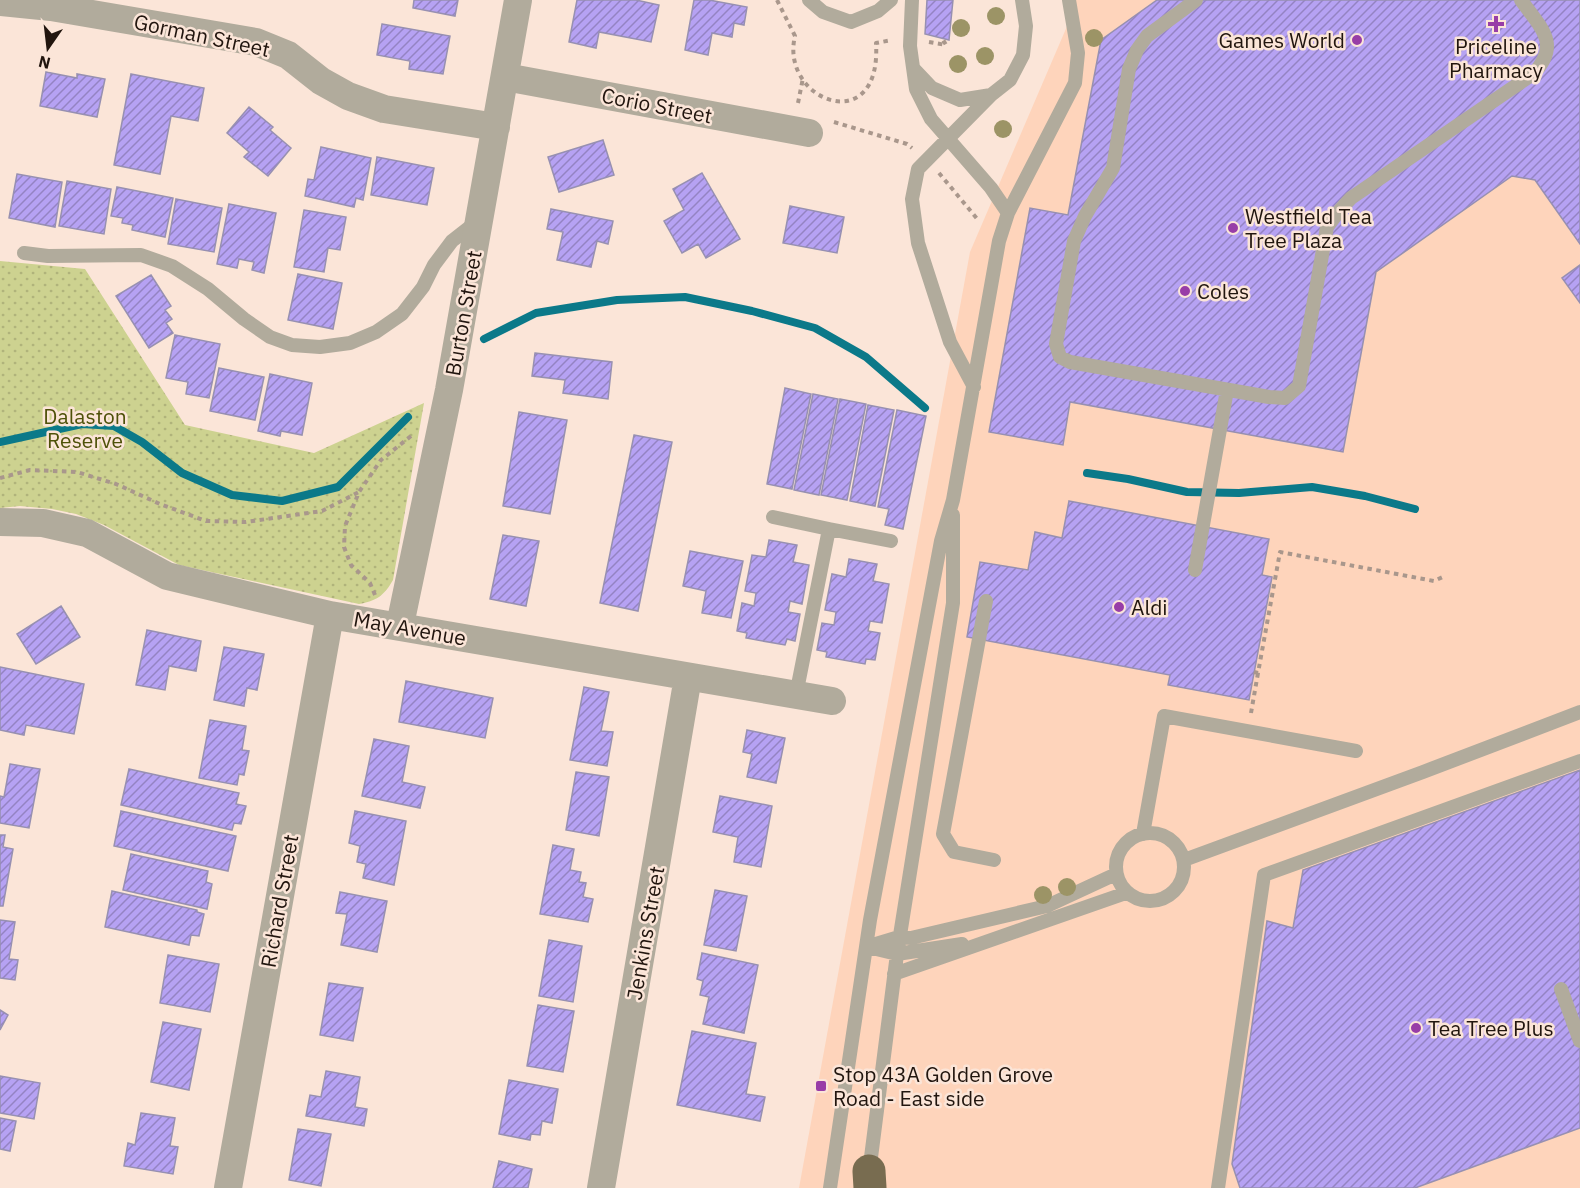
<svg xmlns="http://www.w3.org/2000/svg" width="1580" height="1188" viewBox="0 0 1580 1188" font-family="'IBM Plex Sans',sans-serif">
  <defs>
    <pattern id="grass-dots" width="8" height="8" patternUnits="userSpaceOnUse" patternTransform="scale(1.5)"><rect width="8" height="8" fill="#cdd290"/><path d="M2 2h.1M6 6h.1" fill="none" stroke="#b0b37b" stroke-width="1.8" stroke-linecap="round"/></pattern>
    <pattern id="building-hatch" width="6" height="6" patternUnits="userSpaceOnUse" patternTransform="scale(1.5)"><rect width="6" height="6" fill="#b6a2f3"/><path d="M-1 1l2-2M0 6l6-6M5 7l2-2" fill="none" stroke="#9483c3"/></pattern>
  </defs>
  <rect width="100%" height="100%" fill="#fbe5d8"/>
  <path fill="#fed4bb" d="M1064,0h516v1188h-781l171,-936 98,-228z"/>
  <path fill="url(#grass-dots)" d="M0,261l85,8 100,156 129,28 110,-50 -31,177c-9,16 -17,21 -34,24l-180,-39 -75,-40 -28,-11 -24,-5 -32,-3 -20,2z"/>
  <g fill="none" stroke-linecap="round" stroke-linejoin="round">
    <path stroke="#0b7989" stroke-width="8" d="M484,339l52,-26 81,-13 68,-3 67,14 63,17 51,29 59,51
      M0,442l82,-18 32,2 28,16 40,31 50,22 50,6 56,-14 70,-70
      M1087,473l41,6 59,13 52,1 73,-6 53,9 50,13"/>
  </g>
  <path fill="url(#building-hatch)" stroke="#9790b1" stroke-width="1.5" d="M414,0h44l-3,16 -42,-8z
    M577,0h59l23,5 -8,37 -52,-10 -3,16 -27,-6z
    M694,0h15l38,7 -3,18 -10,-2 -2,14 -20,-4 -4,22 -23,-5z
    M927,0h26l-4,40 -24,-6z
    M1157,0h423v244l-45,-64 -23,-4 -136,96 -33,180 -273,-50 -7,43 -74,-13 41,-224 38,7 33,-175z
    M382,24l68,12 -7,38 -34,-5 1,-8 -33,-6z
    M46,72l31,6v-4l28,5 -8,38 -57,-11z
    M131,74l73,14 -6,33 -27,-5 -11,58 -46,-9z
    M249,107l24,20 -3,3 21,18 -23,28 -24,-19 5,-5 -22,-19z
    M603,140l11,35 -55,17 -11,-35z
    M321,147l50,11 -8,42 -7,-2 -2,9 -49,-11 3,-17 6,1z
    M377,157l57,11 -7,37 -56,-10z
    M702,173l38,66 -34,19 -8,-14 -16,9 -18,-32 20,-11 -11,-21z
    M17,174l45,8 -7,45 -46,-9z
    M67,181l44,8 -7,45 -45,-8z
    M117,187l56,11 -8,39 -33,-7 1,-5 -11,-2 1,-5 -12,-2z
    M176,199l46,9 -8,44 -46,-8z
    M229,204l47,9 -12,60 -12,-3 2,-8 -15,-3 -2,9 -20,-4z
    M790,206l54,11 -7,36 -54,-10z
    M551,209l62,12 -5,23 -11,-3 -6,26 -34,-7 6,-28 -16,-3z
    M304,210l42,7 -6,33 -12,-2 -4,24 -30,-5z
    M1580,265v38l-18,-25z
    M298,274l44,9 -9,46 -45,-9z
    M151,275l20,31 -6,4 7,9 -6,4 7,10 -24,15 -33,-52z
    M175,335l45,9 -11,54 -23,-4 2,-12 -22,-4z
    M535,353l77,9 -4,37 -45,-6 2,-13 -33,-4z
    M219,368l45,9 -9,43 -45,-9z
    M270,374l42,9 -10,52 -21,-4 -1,5 -22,-5z
    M785,388l26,6 -19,95 -25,-5z
    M813,394l25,5 -19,96 -25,-5z
    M840,399l26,5 -19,96 -26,-5z
    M868,405l26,5 -19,96 -25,-5z
    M897,410l29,6 -23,113 -18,-4 4,-16 -11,-2z
    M519,412l48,8 -17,94 -47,-8z
    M634,435l38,7 -34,169 -38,-8z
    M1069,501l200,38 -7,36 10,2 -23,123 -81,-15 2,-10 -203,-38 13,-75 48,8 7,-38 27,6z
    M503,535l36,6 -13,65 -36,-7z
    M769,540l28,5 -4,17 16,3 -7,39 -12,-3 -2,11 12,2 -5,27 -8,-2 -2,6 -39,-7 1,-5 -10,-2 5,-28 12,3 2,-13 -11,-2 7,-36 14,2z
    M690,551l53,10 -12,57 -29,-5 4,-22 -23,-5z
    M849,559l28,5 -4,17 16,3 -7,39 -12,-2 -2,10 12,2 -5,27 -9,-1 -1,5 -39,-7 1,-5 -10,-2 5,-27 12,2 2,-13 -11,-2 7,-36 14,3z
    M61,606l19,31 -44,27 -19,-30z
    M147,630l54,11 -5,30 -27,-5 -4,24 -29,-5z
    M224,647l40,7 -7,36 -10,-2 -3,18 -30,-6z
    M0,667l84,17 -10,50 -48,-9 -2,10 -24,-5z
    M406,681l87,17 -8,40 -86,-16z
    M584,687l25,5 -8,39 12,1 -6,34 -37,-6z
    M210,720l36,6 -4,24 7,1 -5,24 -5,-1 -2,11 -38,-7z
    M747,730l38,8 -9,45 -29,-6 5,-23 -9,-2z
    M374,739l35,7 -7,36 23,5 -5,21 -58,-12z
    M10,764l30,5 -11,59 -29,-5v-27l4,1z
    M129,769l110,24 -3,11 10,2 -5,18 -7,-1 -2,7 -111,-25z
    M1580,770v358l-165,60h-175l-8,-24 35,-243 26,7 10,-58z
    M576,772l33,5 -10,59 -33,-6z
    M720,796l52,10 -11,61 -27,-5 4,-25 -25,-5z
    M121,811l115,25 -8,35 -114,-25z
    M355,811l51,10 -12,64 -31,-7 3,-14 -9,-2 3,-16 -11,-3z
    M0,835h5l-2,12 10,2 -10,57h-3z
    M553,845l21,4 -4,21 11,2 -2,10 7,1 -3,14 10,2 -5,23 -48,-8z
    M131,854l77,17 -2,11 6,2 -5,25 -84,-19z
    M715,890l32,6 -11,55 -32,-6z
    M112,891l85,19v2l7,2 -5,22 -8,-1 -2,10 -84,-18z
    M340,892l47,9 -10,51 -36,-7 6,-31 -11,-1z
    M0,920l15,2 -6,37 9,1 -3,20 -15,-2z
    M549,940l33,6 -9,56 -34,-6z
    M702,953l56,12 -14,68 -41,-9 6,-27 -9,-2 3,-14 -6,-2z
    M168,955l51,9 -9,48 -50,-9z
    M329,983l34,5 -10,53 -33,-6z
    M538,1005l36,6 -11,61 -36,-6z
    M0,1010l8,5 -8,15z
    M163,1022l38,7 -12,61 -38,-8z
    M692,1031l64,12 -10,51 19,3 -5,24 -83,-16z
    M326,1071l34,6 -5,30 12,2 -3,17 -58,-10 4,-21 11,2z
    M0,1076l40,7 -6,36 -34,-6z
    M509,1080l49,9 -6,34 -10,-2 -2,14 -9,-1 -1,6 -31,-6z
    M141,1113l34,5 -5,28 8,1 -5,27 -49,-8 4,-23 7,2z
    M0,1118l16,3 -6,30 -10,-2z
    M298,1129l33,5 -10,52 -32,-6z
    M499,1161l33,8 -4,19h-35z"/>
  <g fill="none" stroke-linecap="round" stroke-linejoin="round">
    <path stroke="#a9978c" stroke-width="4" stroke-dasharray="4.5 4.5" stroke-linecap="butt" d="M777,0l18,36c-16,65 87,104 81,7l16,-3
      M929,42l17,3 -4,-7
      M798,103l5,-25
      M834,122l73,22 5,4
      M939,173l40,48
      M0,478l30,-8 47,2 39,12 44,20 46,17 40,1 76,-11 37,-19
      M375,595l-5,-12 -19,-18 -7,-18 1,-21 14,-34 22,-32 30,-24
      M1254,672l4,1 22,-121 154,29 11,-5
      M1251,713l7,-40"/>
    <path stroke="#b1ab9c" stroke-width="14" d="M809,0l14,12 28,10 27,-11 13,-11
      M912,0l-2,46 6,43 15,30 60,69 17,25
      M1196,0l-49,36 -10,14 -8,19 -16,99 -28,48 -11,25 -18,103 4,13 10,5 199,35 16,1 14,-12 28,-159 12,-16 12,-13 182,-124c29,-30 7,-47 -12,-74
      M914,69l18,19 28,12 31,-5
      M24,253l24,3 93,-1 31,11 36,23 36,30 26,18 22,8 28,2 30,-4 26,-11 26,-18 21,-27 11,-22 18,-24 23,-18
      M974,387l-24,-45 -32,-99 -6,-44 6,-30 73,-74 19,-15 13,-25 3,-29 -4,-26
      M773,517l56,12
      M1195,570l32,-180
      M986,601l-43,233 11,18 40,8
      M796,695l33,-166 62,12
      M1116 867a34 34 0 1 1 68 0a34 34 0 1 1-68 0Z
      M1143,834l21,-118 192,35
      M1184,860l239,-88 157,-60
      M866,947l33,-10 12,1 136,-32 69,-32
      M868,947l29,7 65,-10
      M894,974l232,-81
      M1561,989l19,52
      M869,1173l28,-219 56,-351v-88
      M830,1188l40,-268 71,-379 12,-41 46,-259 9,-28 67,-130 3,-30 -9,-53
      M1218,1188l46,-313 316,-114"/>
    <path stroke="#b1ab9c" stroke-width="28" d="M0,2l51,5 205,35 32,13 33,26 27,15 36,13 112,18
      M505,77l304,56
      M0,522l43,1 44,10 80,43 163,39 502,86
      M400,625l49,-235 69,-390
      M228,1188l102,-573
      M601,1188l87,-511"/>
    <path stroke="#786c50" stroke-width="33" d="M869,1171l1,17"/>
  </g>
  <g fill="#9c9466">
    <circle cx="996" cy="16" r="9"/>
    <circle cx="961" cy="28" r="9"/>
    <circle cx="1094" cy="38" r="9"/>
    <circle cx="985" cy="56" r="9"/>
    <circle cx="958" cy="64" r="9"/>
    <circle cx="1003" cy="129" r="9"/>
    <circle cx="1067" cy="887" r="9"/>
    <circle cx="1043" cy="895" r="9"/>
  </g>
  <g fill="#983da7" stroke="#fbe5d8" stroke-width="2">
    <path d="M1493 15h6v6h6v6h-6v6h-6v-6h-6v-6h6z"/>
    <circle cx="1357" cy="40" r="6"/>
    <circle cx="1233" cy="228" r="6"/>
    <circle cx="1185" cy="291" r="6"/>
    <circle cx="1119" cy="607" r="6"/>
    <circle cx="1416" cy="1028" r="6"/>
    <rect x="815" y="1080" width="12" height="12" rx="3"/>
  </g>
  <g text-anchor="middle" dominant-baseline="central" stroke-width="5" stroke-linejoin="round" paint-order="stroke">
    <g font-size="21" fill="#21150e" stroke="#fbe5d8">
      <text transform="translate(202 35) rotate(12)">Gorman Street</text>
      <text transform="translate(657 105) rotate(11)">Corio Street</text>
      <text transform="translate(463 313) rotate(-80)">Burton Street</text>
      <text transform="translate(410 628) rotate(10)">May Avenue</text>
      <text transform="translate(279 901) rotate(-80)">Richard Street</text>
      <text transform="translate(645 933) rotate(-80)">Jenkins Street</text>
    </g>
    <g font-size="21" fill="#21150e" stroke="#fbe5d8" text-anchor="start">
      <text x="1345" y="40" text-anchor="end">Games World</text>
      <text x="1496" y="46" text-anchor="middle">Priceline<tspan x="1496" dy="24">Pharmacy</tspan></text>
      <text x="1245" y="216">Westfield Tea<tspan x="1245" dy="24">Tree Plaza</tspan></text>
      <text x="1197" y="291">Coles</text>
      <text x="1131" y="607">Aldi</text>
      <text x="1428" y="1028">Tea Tree Plus</text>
      <text x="833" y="1074">Stop 43A Golden Grove<tspan x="833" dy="24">Road - East side</tspan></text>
    </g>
    <g font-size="21" fill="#4e5109" stroke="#fbe5d8">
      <text x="85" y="416">Dalaston<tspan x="85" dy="24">Reserve</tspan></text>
    </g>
  </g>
  <g transform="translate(48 48) rotate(194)" stroke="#fbe5d8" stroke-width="4.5" paint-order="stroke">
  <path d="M0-4.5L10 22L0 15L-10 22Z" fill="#21150e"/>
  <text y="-9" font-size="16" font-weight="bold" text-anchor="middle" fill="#21150e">N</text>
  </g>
</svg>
